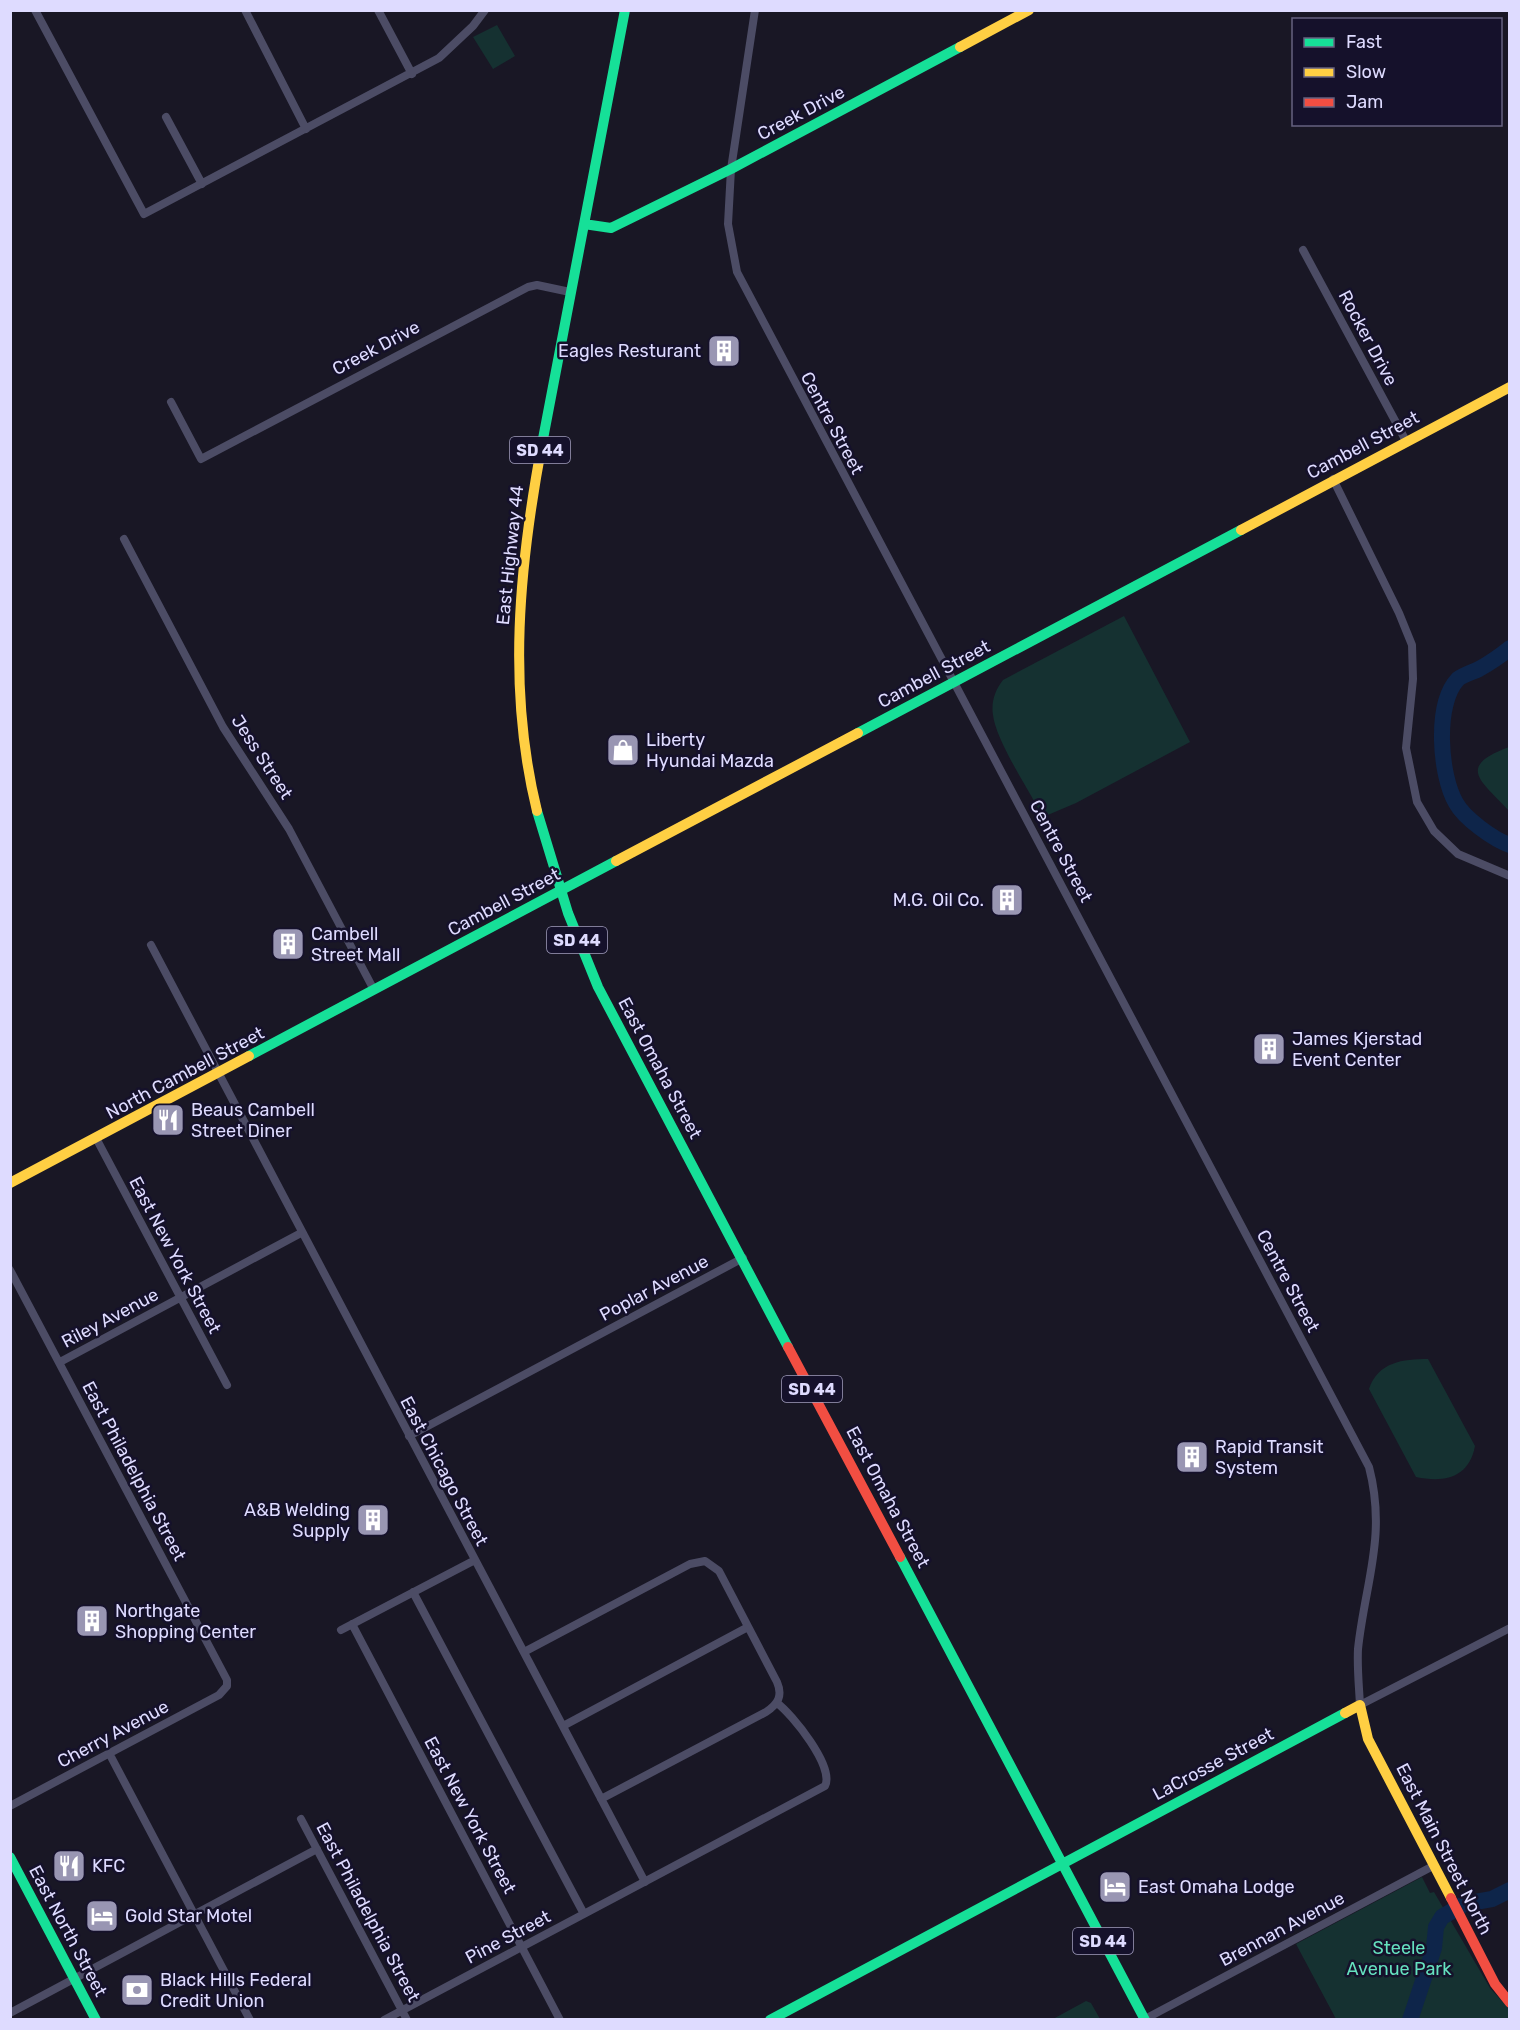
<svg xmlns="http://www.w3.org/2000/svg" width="1520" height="2030" viewBox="0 0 1520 2030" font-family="Rubik,sans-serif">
  <rect width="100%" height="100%" fill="#191725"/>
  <path fill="#153131" d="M497,25l18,31 -22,13 -20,-32z
    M1124,616l66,126 -114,61 -33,14c-13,-25 -47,-76 -50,-102 -2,-13 2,-25 10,-35z
    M1509,747v64c-27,-30 -54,-44 0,-64z
    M1428,1359l47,87c-6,32 -31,37 -59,31l-47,-88c9,-27 34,-30 59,-30z
    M1422,1877l8,16 4,-1 56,96 19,21v10h-173l-40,-75z
    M1086,2001l5,2 9,16h-47z"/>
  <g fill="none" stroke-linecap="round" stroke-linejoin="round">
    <path stroke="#0e254a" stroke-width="16" d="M1510,648c-10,8 -20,15 -31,21 -6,3 -16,6 -21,10 -24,25 -18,97 -2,124 8,15 38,37 54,42
      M1410,2020l24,-72 2,-21 6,-10 22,-13 28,-5 18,-9"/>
    <path stroke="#4c4c65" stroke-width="8" d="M35,10l109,204 295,-156 34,-32 12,-16
      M245,10l61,119
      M378,10l34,64
      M755,10l-24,159 -3,55 9,48 632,1195c18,69 -4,116 -11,182 -1,18 1,37 2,56l150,-77
      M166,117l36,67
      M1303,250l103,191
      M171,402l30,57 327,-172 9,-2 33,7
      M1333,479l66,134 13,32 1,34 -7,69 11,54 17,29 24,23 52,22
      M124,539l99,188 66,102 85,161
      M151,945l494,937
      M96,1138l131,247
      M10,1270l217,410v6l-8,9 -209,111
      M60,1362l241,-129
      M409,1436l334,-178
      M413,1592l171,322
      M352,1624l208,396
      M341,1630l134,-70
      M524,1652l166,-88 15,-3 14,10 58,111c6,14 1,22 -11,30l-165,87
      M563,1726l185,-99
      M109,1753l141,267
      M301,1819l106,201
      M10,2013l307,-164
      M1145,2019l288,-153
      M384,2020l441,-234c10,-19 -33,-72 -48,-83"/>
    <path stroke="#16e098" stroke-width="10" d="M584,224l27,4 120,-59 229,-122
      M542,444l83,-434
      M858,733l383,-203
      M537,811l31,102 30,74 190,360
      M249,1056l367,-195
      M900,1557l245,463
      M10,1857l86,163
      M770,2020l575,-307"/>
    <path stroke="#ffcf43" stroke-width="10" d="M960,47l69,-37
      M1241,530l269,-143
      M537,811c-30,-122 -18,-244 5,-367
      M616,861l242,-128
      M10,1183l239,-127
      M1345,1713l15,-8 8,34 83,159"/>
    <path stroke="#f24e42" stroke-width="10" d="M788,1347l112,210
      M1451,1898l44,86 15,19"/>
  </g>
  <defs>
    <g id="building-square" transform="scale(1.725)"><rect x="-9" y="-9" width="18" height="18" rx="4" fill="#9996b3" stroke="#15112b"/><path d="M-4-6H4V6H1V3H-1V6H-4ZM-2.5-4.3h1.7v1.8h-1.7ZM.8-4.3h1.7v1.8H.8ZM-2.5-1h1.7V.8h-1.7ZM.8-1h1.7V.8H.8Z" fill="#fff"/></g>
    <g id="shop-square" transform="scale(1.725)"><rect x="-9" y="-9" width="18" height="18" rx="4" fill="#9996b3" stroke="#15112b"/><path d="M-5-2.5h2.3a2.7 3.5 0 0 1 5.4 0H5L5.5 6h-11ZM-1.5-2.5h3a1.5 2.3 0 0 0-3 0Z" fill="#fff"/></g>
    <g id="restaurant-square" transform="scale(1.725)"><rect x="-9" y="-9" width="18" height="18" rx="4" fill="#9996b3" stroke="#15112b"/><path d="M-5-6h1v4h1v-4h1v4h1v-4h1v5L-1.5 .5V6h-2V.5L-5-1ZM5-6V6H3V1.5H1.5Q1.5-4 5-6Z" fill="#fff"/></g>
    <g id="hotel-square" transform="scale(1.725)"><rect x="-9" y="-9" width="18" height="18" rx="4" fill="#9996b3" stroke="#15112b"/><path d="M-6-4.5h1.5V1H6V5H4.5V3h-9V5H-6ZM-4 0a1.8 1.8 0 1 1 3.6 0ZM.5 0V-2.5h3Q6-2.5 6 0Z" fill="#fff"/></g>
    <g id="bank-square" transform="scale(1.725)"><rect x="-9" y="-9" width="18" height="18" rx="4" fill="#9996b3" stroke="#15112b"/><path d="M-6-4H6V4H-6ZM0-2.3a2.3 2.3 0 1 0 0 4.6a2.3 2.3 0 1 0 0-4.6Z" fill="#fff"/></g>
  </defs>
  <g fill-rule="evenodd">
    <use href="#building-square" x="724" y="351"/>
    <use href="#shop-square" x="623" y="750"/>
    <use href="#building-square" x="1007" y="900"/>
    <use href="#building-square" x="288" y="944"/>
    <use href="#building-square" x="1269" y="1049"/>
    <use href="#restaurant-square" x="168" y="1120"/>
    <use href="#building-square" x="1192" y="1457"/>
    <use href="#building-square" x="373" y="1520"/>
    <use href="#building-square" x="92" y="1621"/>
    <use href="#restaurant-square" x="69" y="1866"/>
    <use href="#hotel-square" x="1115" y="1887"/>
    <use href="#hotel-square" x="102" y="1916"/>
    <use href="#bank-square" x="137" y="1990"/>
  </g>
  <g text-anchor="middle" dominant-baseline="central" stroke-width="5" stroke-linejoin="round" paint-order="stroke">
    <g fill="#15112b" stroke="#a29ebf" stroke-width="1.5">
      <rect x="510" y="437" width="60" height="26" rx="4.5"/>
      <rect x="547" y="927" width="60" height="26" rx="4.5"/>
      <rect x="782" y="1376" width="60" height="26" rx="4.5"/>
      <rect x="1073" y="1928" width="60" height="26" rx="4.5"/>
    </g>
    <g font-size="16" font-weight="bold" fill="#dedbff">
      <text x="540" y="450">SD 44</text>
      <text x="577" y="940">SD 44</text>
      <text x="812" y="1389">SD 44</text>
      <text x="1103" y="1941">SD 44</text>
    </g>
    <g font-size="18" fill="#dedbff" stroke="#15112b">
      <text transform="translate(801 113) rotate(-28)">Creek Drive</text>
      <text transform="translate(1368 338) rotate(62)">Rocker Drive</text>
      <text transform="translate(376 348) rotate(-28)">Creek Drive</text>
      <text transform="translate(832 423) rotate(62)">Centre Street</text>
      <text transform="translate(1363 445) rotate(-28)">Cambell Street</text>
      <text transform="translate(510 555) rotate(-84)">East Highway 44</text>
      <text transform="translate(934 674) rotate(-28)">Cambell Street</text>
      <text transform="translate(262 757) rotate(57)">Jess Street</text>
      <text transform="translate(1061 851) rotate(62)">Centre Street</text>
      <text transform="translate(504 902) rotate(-28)">Cambell Street</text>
      <text transform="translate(660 1068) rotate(62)">East Omaha Street</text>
      <text transform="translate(185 1073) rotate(-28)">North Cambell Street</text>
      <text transform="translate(175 1255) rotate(62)">East New York Street</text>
      <text transform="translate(1288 1281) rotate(62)">Centre Street</text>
      <text transform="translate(654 1288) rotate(-28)">Poplar Avenue</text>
      <text transform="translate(110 1318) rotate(-28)">Riley Avenue</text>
      <text transform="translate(134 1471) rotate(62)">East Philadelphia Street</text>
      <text transform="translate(444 1471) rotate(62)">East Chicago Street</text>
      <text transform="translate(888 1497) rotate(62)">East Omaha Street</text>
      <text transform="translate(113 1734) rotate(-28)">Cherry Avenue</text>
      <text transform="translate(1213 1764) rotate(-28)">LaCrosse Street</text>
      <text transform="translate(470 1815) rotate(62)">East New York Street</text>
      <text transform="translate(1444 1849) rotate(63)">East Main Street North</text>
      <text transform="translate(368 1912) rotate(62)">East Philadelphia Street</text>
      <text transform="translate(1282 1929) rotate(-28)">Brennan Avenue</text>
      <text transform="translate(68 1931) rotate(62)">East North Street</text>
      <text transform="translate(508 1937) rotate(-28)">Pine Street</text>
    </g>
    <g font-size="18" fill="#dedbff" stroke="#15112b" text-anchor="start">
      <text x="701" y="351" text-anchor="end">Eagles Resturant</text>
      <text x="646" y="740">Liberty<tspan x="646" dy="21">Hyundai Mazda</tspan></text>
      <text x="984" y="900" text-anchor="end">M.G. Oil Co.</text>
      <text x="311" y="934">Cambell<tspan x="311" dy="21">Street Mall</tspan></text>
      <text x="1292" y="1039">James Kjerstad<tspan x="1292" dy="21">Event Center</tspan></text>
      <text x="191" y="1110">Beaus Cambell<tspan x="191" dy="21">Street Diner</tspan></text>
      <text x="1215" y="1447">Rapid Transit<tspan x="1215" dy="21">System</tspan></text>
      <text x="350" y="1510" text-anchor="end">A&amp;B Welding<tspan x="350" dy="21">Supply</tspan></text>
      <text x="115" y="1611">Northgate<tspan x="115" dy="21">Shopping Center</tspan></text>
      <text x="92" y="1866">KFC</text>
      <text x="1138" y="1887">East Omaha Lodge</text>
      <text x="125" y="1916">Gold Star Motel</text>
      <text x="160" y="1980">Black Hills Federal<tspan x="160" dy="21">Credit Union</tspan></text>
    </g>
    <g font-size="18" fill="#65e1bf" stroke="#15112b">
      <text x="1399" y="1948">Steele<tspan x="1399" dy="21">Avenue Park</tspan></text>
    </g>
  </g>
  <rect width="1520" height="2030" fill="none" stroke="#dedbff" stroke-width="24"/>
  <rect x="1292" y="18" width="210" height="108" fill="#15112b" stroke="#656280" stroke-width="1.5"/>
  <rect x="1304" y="38" width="30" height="9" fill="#16e098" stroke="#656280" stroke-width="1.5"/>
  <text x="1346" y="48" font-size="18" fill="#dedbff">Fast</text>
  <rect x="1304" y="68" width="30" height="9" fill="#ffcf43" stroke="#656280" stroke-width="1.5"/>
  <text x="1346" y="78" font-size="18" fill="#dedbff">Slow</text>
  <rect x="1304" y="98" width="30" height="9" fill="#f24e42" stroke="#656280" stroke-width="1.5"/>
  <text x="1346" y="108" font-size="18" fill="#dedbff">Jam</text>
</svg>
